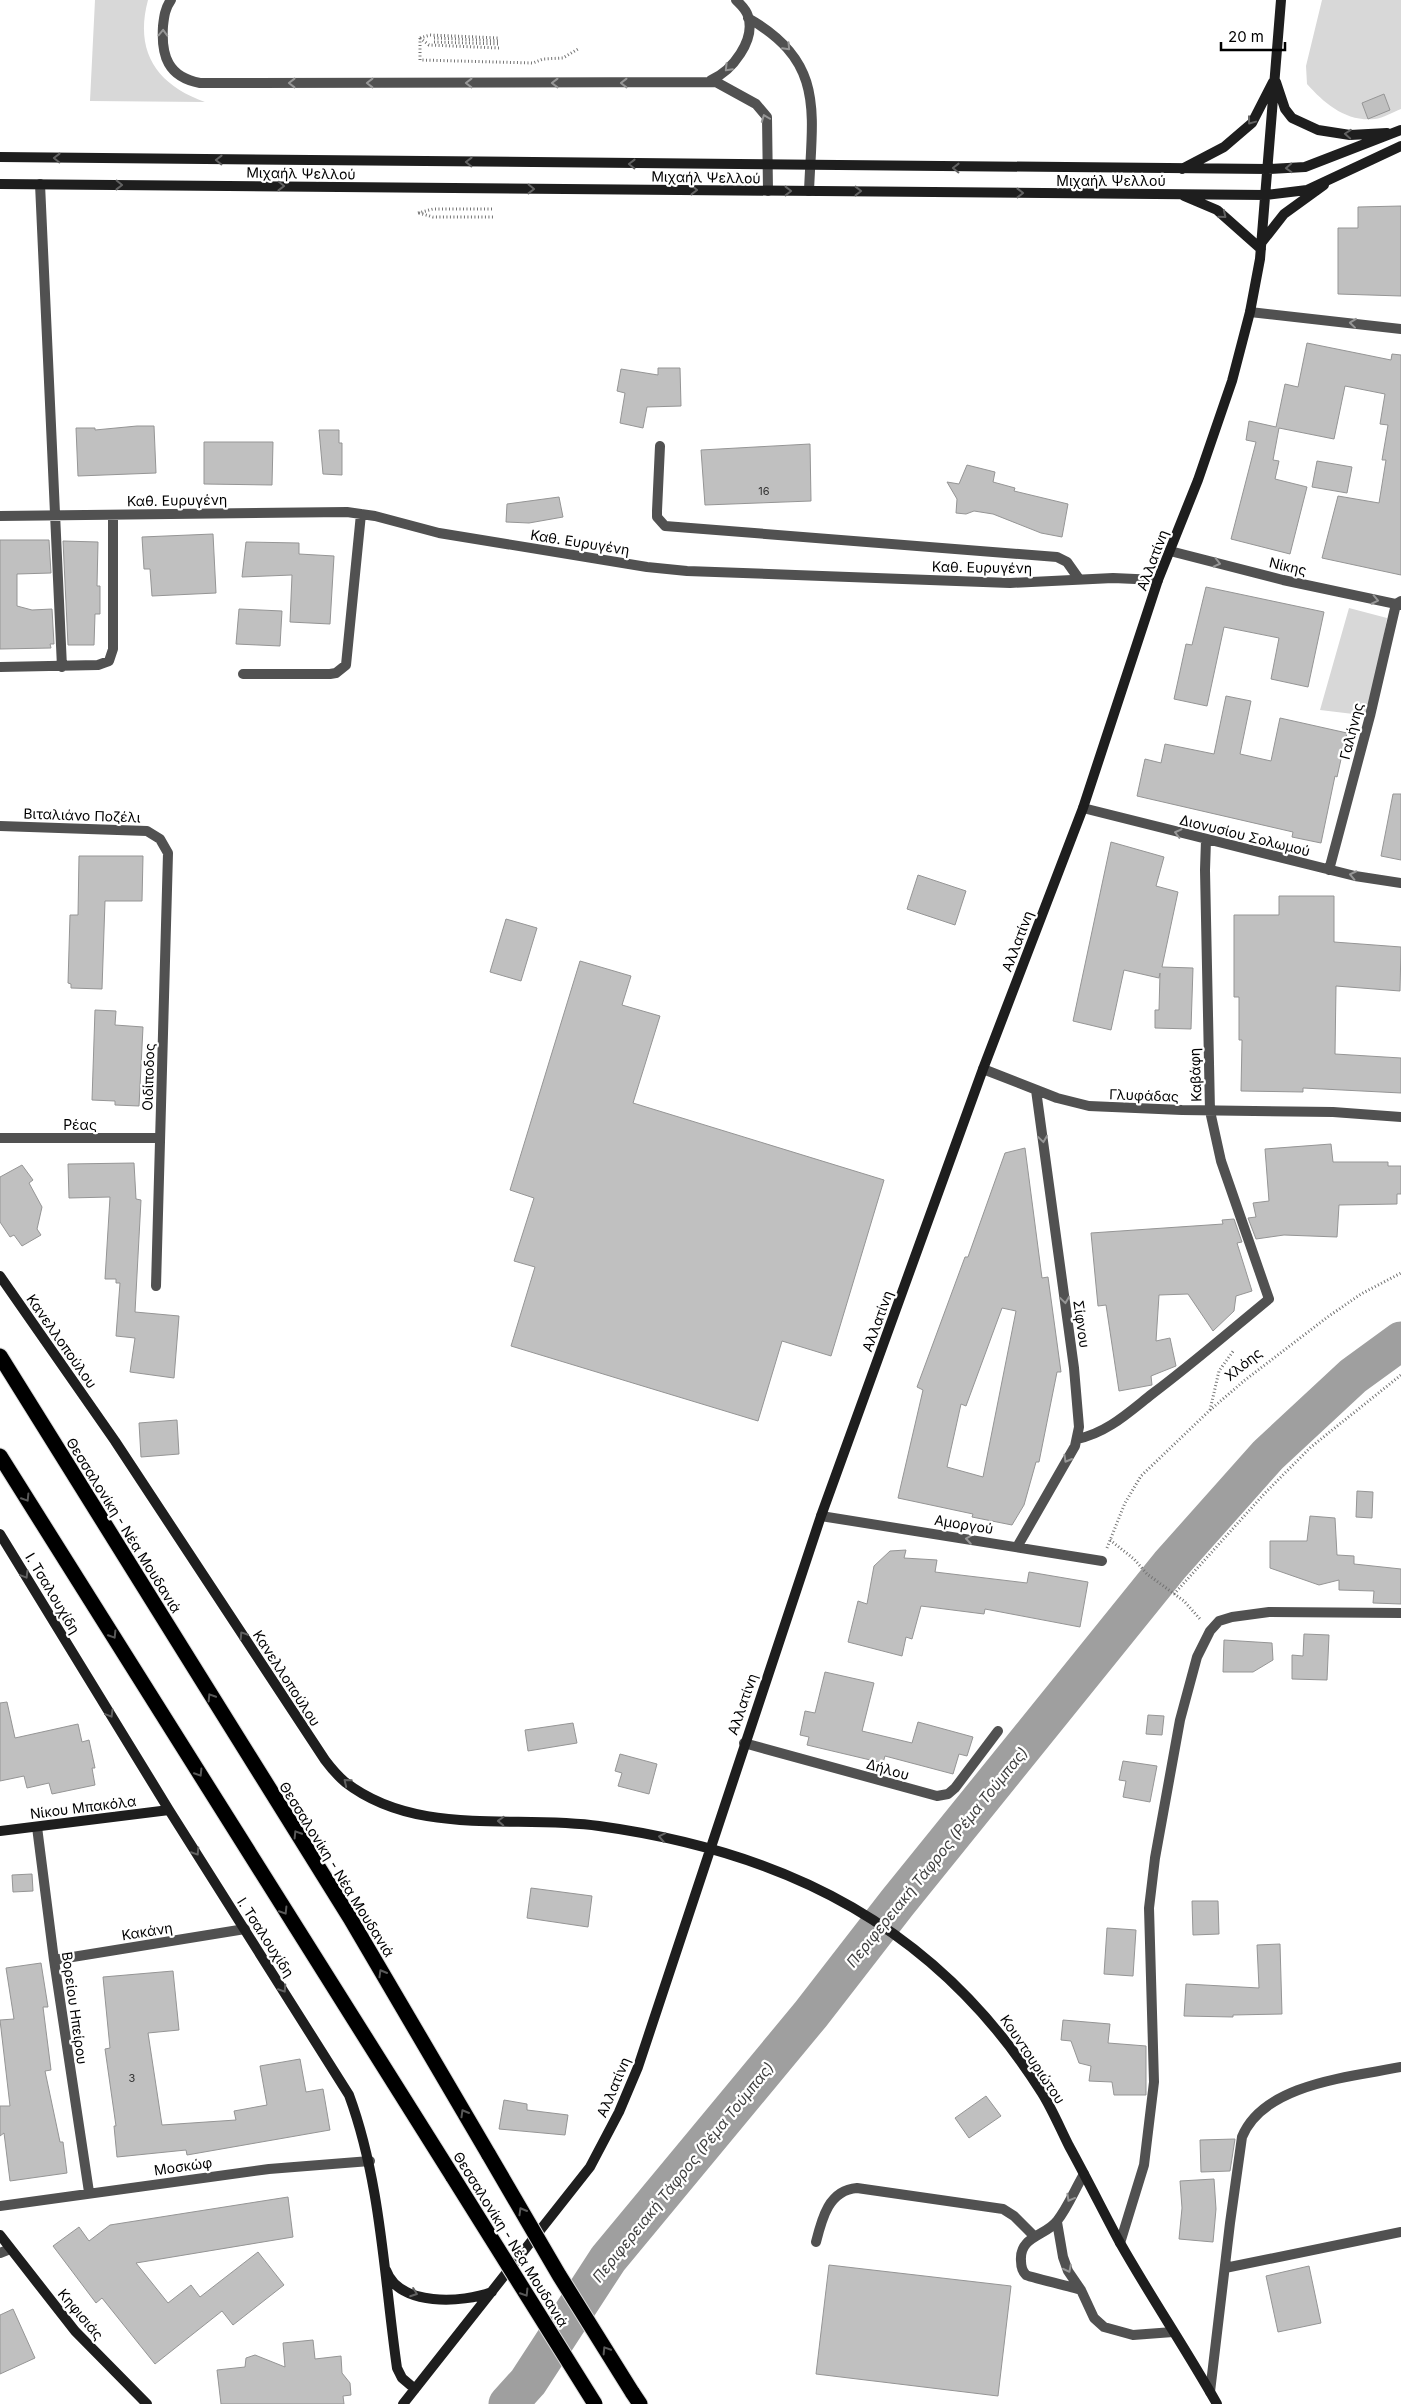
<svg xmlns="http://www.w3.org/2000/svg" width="1401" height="2404" viewBox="0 0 1401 2404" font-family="Inter,sans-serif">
  <rect width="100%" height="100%" fill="#fff"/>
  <path fill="#d8d8d8" d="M95,0h53c-14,52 9,85 57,102l-115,-1z
    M1322,0h79v109c-8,3 -18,9 -26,10 -29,3 -50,-15 -68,-35l-1,-18z
    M1349,608l38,10 -17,98 -50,-6z"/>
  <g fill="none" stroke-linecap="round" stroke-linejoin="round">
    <path stroke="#9f9f9f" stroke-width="39" d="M508,2404l20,-22 80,-123 203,-245 86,-111 273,-338 98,-110 85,-79 48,-35"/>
  </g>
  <path fill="#c0c0c0" stroke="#959595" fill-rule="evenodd" d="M1384,94l6,16 -22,9 -6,-16z
    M1401,206v90l-63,-2v-66h20v-21z
    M1307,343l84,17 1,-6 9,1v220l-79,-17 16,-62 41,7 7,-43h-4l6,-35 -8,-1 5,-30 -40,-8 -11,53 -55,-11 -6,32 6,1 -4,18 32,8 -17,67 -59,-15 25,-97 -10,-2 3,-19 27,6 9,-43 13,3z
    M658,368h22l1,38 -34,1 -4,21 -23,-5 5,-30 -8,-2 4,-22 37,6z
    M137,426h17l2,47 -78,3 -2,-48h19v2z
    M319,430h20v13h3v32l-19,-1z
    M204,442h69l-1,43 -68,-1z
    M810,444l1,57 -106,4 -4,-55z
    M1317,461l35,6 -5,26 -35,-6z
    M967,465l28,7 -2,10 22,6 -1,3 54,13 -6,33 -21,-4 -48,-19 -19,-3 -8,3 -10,-1 1,-14 -10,-17 12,2z
    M559,497l4,20 -34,6 -23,-1 1,-18z
    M213,534l3,59 -64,3 -2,-27h-6l-2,-32z
    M0,540h49l2,33 -34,1v32l15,4 20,-1 2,35h-4l1,4 -51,1z
    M63,541l35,1 -1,44h3v28h-5l-1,31h-26z
    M246,542l53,1v11l35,2 -4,68 -40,-2 2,-47 -50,2z
    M1206,587l118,25 -16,75 -37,-8 8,-41 -55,-11 -17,79 -33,-7 12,-55 6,1z
    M239,609l43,2 -2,35 -44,-2z
    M1226,696l25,5 -11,53 31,7 9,-43 67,15 -10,44 -2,-1 -14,67 -29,-6 1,-5 -156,-36 8,-37 16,4 4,-19 49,10z
    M1393,794h8v66l-20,-4z
    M1111,842l53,15 -8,29 22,6 -16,75 31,1 -2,61 -36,-1v-18h4l1,-37 -1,5 -35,-8 -13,60 -38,-9z
    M79,856h64l-1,45h-37l-3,88 -31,-1v-4l-3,-1 2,-68h8z
    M918,875l48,16 -11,34 -48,-16z
    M1279,896h55v46l67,5 -1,44 -64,-5 -1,68 66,4v35l-98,-5v4l-62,-1 1,-51h-3v-43h-5v-82h45z
    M506,919l31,9 -16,53 -31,-9z
    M580,961l51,15 -9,29 38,11 -27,87 251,77 -53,176 -49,-15 -24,80 -247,-75 24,-79 -21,-6 20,-63 -24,-8z
    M95,1010l21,1 -1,14 28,2 -4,79 -24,-1v-4l-23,-1z
    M1331,1144l2,18h55v4h13v28h-4v10l-58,1 -2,32 -53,-2 -28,4 -8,-21 8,-1 -3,-14 16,-2 -4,-52z
    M1025,1148l17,130 6,-1 13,95h-4l-18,90h-3l-12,43 -12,20 -40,-8 1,-3 -75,-16 25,-108 -6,-3 48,-130h3l37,-104zM1002,1308l14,3 -33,166 -36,-10 14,-63 5,2z
    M134,1163l2,36 5,1 -6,112 44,4 -5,62 -44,-6 5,-34 -19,-2 4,-53h-4v-4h-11l5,-82 -41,1 -1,-34z
    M22,1165l11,15 -4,3 13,24 -5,22 4,6 -19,11 -8,-11 -4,2 -10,-15v-45z
    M1234,1219l8,23 -5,1 15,48 -16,5 -2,15 -21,20 -25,-37 -29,1 -3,46 14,-3 6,28 -25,10 1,9 -33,6 -13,-86 -8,1 -7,-73 132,-9 -1,-4z
    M177,1420l2,34 -38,3 -2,-34z
    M1357,1491l16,1 -1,26 -16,-1z
    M1310,1516l25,2 2,37 17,1v8l47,5v35l-28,-1 1,-12 -35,-1v-10l-20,5 -49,-17v-27h37z
    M906,1550l-2,8 33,2 -2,12 92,11 2,-11 59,10 -8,45 -95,-18 -1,5 -63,-8 -9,33 -6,-2 -4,19 -54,-14 10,-41 9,3 7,-38 16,-15z
    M1304,1634l25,1 -2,45 -35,-1v-24l11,1z
    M1224,1640l48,3 1,17 -20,12h-30z
    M825,1672l49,11 -12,48 50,12 6,-21 55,15 -6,19 -8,-2 -6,20 -68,-18 -2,7 -76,-18 2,-8 -9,-2 5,-24 10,2z
    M7,1702l8,36 63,-14 4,18 7,-2 6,28h-3l3,17 -43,9 -3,-11 -22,5 -3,-12 -24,5v-78z
    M1148,1715l16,1 -2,19 -16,-1z
    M573,1723l4,20 -49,8 -3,-21z
    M620,1754l37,10 -8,30 -31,-8 4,-13 -7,-2z
    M1123,1761l34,5 -7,36 -27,-5 3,-16 -7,-1z
    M32,1874l1,17 -20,1 -1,-17z
    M531,1888l61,8 -4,31 -61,-9z
    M1192,1901h26l1,33 -26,1z
    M1107,1928l29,2 -3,46 -29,-2z
    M1280,1944l2,70 -49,1v2l-49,-1 2,-32 73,4 -2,-43z
    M41,1963l7,44h-5l8,63 -6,1 15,71h3l4,31 -57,8 -6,-48 -4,3v-30h10l-10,-86 14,-1 -8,-51z
    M173,1971l6,59 -31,3 14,92 74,-5 -2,-9 33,-6 -7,-39 40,-7 6,33 17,-3 7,41 -143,25 -1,-5 -69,7 -3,-31h2l-11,-77 5,-1 -7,-71z
    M1063,2020l47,4 -2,19 38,3v49h-32l-2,-13 -23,-1 2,-15 -12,-3 -8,-22 -10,-1z
    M986,2096l15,20 -32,22 -14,-20z
    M504,2100l23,4v6l41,5 -3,20 -66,-6z
    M1235,2139l-5,32 -29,1 -1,-32z
    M1214,2179l2,30 -3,33 -34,-3 3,-31 -2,-27z
    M288,2197l5,40 -157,26 32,40 23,-18 9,12 58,-45 26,33 -51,40 -11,-14 -67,53 -53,-66 -6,5 -43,-57 26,-19 10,14 21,-16z
    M829,2265l182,21 -13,110 -182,-22z
    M1309,2266l12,57 -43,9 -12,-56z
    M13,2309l22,49 -35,16v-59z
    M313,2340l2,19 26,-3 1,17 8,10 1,12 -8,1 1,8h-123l-4,-34 28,-3 1,-9 9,-3 30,12 -2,-24z"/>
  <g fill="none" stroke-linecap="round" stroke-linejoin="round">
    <g stroke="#dbdbdb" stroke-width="17">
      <path id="highway" d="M0,1356l350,562 139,237
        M0,1456l453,721
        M632,2392l8,12"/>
    </g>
    <path stroke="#737373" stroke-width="3" stroke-dasharray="1 2.5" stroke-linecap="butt" d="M420,38v22l113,3 10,-4 20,-1 15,-9
      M420,38l9,7 70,3
      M420,38l10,-3 69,3
      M434,38l65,3
      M434,42l65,2
      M418,213l15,-4h60
      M419,213l14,4h60
      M1210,1410l9,-39 15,-21
      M1110,1540l24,19 13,15 37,27 16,18
      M1107,1548l18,-45 16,-27 68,-65 36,-31 84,-64 32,-22 40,-21
      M1174,1594l90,-100 47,-47 90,-72"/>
    <path stroke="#515151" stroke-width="10" d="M171,0c-6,8 -7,17 -8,26 -2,30 5,51 37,57l516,-1 40,22 11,13 1,74
      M748,18c78,44 64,95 61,173
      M711,80c21,-9 45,-40 37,-64 -2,-7 -7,-11 -12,-16
      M660,446l-3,65v6l8,9 392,31 10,5 12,17
      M1057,2222l6,35 5,14 13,19 13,28 10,9 29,8 40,-3
      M816,2242c6,-24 13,-52 41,-54l146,21 11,7 20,20
      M1081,2290c-8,-3 -52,-13 -55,-15 -3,-3 -5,-9 -5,-14 -2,-25 25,-25 36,-40 11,-14 18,-32 27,-47"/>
    <path stroke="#515151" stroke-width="10" d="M40,184l22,483
      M1250,312l151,17
      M0,516l347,-4 28,4 64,17 208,34 40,4 323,12 103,-5 45,2
      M1170,551l113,29 118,25
      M0,667l98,-2 11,-4 4,-12v-134
      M243,674h87l6,-1 10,-8 15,-151
      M1083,808l272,68 46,7
      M0,826l147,5 13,8 8,14 -12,433
      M1329,870l41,-154 26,-112 5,-3
      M983,1069l74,29 32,8 93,4 151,2 68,5
      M0,1138h160
      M1077,1439c30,-6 52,-27 75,-45 40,-30 78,-63 117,-95l-48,-138 -11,-50 -5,-241 1,-30
      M821,1516l281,45
      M1017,1547l58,-101 4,-19 -5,-59 -38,-278
      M744,1743l193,53 11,-2 7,-6 43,-57
      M37,1827l17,133 35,232
      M54,1960l191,-31
      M0,2206l269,-37 101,-8
      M1120,2243l24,-78 10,-83 -5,-174 6,-50 25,-138 17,-63 13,-26 9,-10 13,-4 37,-5 132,1
      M0,2253l10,-4
      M1225,2268l176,-36
      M1210,2392l20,-169 12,-86c22,-54 110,-60 159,-70"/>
    <path stroke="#1e1e1e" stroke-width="10" d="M1276,82l9,27 7,9 26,12 32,5 37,-2
      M0,157l1268,12 37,-2 96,-37
      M1182,169l42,-22 28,-24 21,-41
      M0,184l1266,11 41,-5 94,-44
      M1184,196l33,14 44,39
      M1262,242l22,-28 40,-29
      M0,1276l115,165 210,319c6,8 13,16 20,22 72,56 171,32 254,44 189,26 339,102 443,267 10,16 18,35 27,53 17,31 33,63 50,95 31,55 67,108 98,163
      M0,1534l169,276 180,285c32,87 35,182 48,273l5,10 13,11
      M0,1831l169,-21
      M0,2235l75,96 72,73
      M386,2270c13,37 77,33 106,22
      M403,2404l187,-237 29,-55 19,-45 183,-551 162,-447 100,-261 75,-228 40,-100 34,-99 18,-69 10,-53 21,-259"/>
    <use href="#highway" stroke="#000" stroke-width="15"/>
    <g stroke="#dbdbdb" stroke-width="17" stroke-linecap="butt">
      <path id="highway-bridge" d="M489,2155l70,120 73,117
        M453,2177l142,227"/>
    </g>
    <use href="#highway-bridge" stroke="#000" stroke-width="15"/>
  </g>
  <defs><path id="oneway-chevron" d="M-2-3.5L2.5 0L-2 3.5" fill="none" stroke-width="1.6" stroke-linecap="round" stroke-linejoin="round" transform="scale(1.25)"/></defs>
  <g stroke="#979797">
    <use href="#oneway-chevron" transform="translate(163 33) rotate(-88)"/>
    <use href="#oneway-chevron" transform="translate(787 47) rotate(47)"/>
    <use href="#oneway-chevron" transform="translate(728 68) rotate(134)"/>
    <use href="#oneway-chevron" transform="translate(292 83) rotate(-180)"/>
    <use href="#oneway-chevron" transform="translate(370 83) rotate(180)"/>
    <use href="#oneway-chevron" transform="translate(469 83) rotate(180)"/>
    <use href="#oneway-chevron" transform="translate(555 83) rotate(180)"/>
    <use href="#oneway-chevron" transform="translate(624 83) rotate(-180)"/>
    <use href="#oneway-chevron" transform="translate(765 118) rotate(-111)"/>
    <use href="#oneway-chevron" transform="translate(1353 323) rotate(-174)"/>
    <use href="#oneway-chevron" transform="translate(1217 563) rotate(14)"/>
    <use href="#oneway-chevron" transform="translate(1375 600) rotate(12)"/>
    <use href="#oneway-chevron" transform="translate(1178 833) rotate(-166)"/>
    <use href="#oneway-chevron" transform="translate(1353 875) rotate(-168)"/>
    <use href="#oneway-chevron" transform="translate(1043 1139) rotate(82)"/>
    <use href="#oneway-chevron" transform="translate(1065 1300) rotate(82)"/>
    <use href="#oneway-chevron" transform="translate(1067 1459) rotate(120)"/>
    <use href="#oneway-chevron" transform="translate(969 1539) rotate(-171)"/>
    <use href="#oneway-chevron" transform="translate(1070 2198) rotate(119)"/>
    <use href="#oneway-chevron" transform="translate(1068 2269) rotate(63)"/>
  </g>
  <g stroke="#626262">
    <use href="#oneway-chevron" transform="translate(1251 121) rotate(127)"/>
    <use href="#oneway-chevron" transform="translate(1348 134) rotate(-176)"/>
    <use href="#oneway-chevron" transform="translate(57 158) rotate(-179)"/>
    <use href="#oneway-chevron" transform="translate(219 160) rotate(-179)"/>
    <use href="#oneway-chevron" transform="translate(469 162) rotate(-179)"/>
    <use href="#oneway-chevron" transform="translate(632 164) rotate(-179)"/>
    <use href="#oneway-chevron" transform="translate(956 168) rotate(-179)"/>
    <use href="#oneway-chevron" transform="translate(1289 168) rotate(177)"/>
    <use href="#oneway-chevron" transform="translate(119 185) rotate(1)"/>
    <use href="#oneway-chevron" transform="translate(281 186) rotate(1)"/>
    <use href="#oneway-chevron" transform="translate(531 189) rotate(1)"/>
    <use href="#oneway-chevron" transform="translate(694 190) rotate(1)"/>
    <use href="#oneway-chevron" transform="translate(788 191)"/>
    <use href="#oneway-chevron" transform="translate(858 191)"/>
    <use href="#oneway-chevron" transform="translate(1020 193)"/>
    <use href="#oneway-chevron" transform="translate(1223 215) rotate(39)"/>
    <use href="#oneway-chevron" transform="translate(25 1575) rotate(59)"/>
    <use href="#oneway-chevron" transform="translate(243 1635) rotate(-123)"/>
    <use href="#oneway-chevron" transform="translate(110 1714) rotate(59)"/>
    <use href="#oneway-chevron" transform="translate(347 1782) rotate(-141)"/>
    <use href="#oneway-chevron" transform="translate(501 1821) rotate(-178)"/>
    <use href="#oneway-chevron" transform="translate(662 1837) rotate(-169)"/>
    <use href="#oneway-chevron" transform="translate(196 1852) rotate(57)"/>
    <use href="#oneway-chevron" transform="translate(283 1989) rotate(57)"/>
    <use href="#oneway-chevron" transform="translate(414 2293) rotate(20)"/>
  </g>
  <g stroke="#595959">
    <use href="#oneway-chevron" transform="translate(26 1498) rotate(58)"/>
    <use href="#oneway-chevron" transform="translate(113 1635) rotate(58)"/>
    <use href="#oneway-chevron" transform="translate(211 1697) rotate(-122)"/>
    <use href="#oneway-chevron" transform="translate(199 1773) rotate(58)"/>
    <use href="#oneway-chevron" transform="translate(297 1834) rotate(-122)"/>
    <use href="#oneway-chevron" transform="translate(284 1911) rotate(58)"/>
    <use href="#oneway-chevron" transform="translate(382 1973) rotate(-120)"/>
    <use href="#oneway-chevron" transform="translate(464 2113) rotate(-120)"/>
    <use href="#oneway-chevron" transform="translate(522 2211) rotate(-120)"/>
    <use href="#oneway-chevron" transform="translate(525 2293) rotate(58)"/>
    <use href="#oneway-chevron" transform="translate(606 2350) rotate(-122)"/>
  </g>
  <g text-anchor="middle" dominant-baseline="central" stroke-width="4.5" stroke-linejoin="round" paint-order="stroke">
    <g font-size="11" fill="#303030">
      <text x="764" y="491">16</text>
      <text x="132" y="2078">3</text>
    </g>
    <g font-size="14" fill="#000" stroke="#fff">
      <text transform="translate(301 173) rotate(1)">Μιχαήλ Ψελλού</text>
      <text transform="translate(706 177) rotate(1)">Μιχαήλ Ψελλού</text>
      <text x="1111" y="180">Μιχαήλ Ψελλού</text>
      <text transform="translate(177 500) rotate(-1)">Καθ. Ευρυγένη</text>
      <text transform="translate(580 542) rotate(9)">Καθ. Ευρυγένη</text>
      <text transform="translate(1152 560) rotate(-69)">Αλλατίνη</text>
      <text transform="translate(1288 566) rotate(13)">Νίκης</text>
      <text transform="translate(982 567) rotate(1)">Καθ. Ευρυγένη</text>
      <text transform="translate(1351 731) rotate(-76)">Γαλήνης</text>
      <text transform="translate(82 815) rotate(2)">Βιταλιάνο Ποζέλι</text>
      <text transform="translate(1245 835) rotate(14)">Διονυσίου Σολωμού</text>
      <text transform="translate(1017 941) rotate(-69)">Αλλατίνη</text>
      <text transform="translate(1195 1075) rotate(-92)">Καβάφη</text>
      <text transform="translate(148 1077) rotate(-88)">Οιδίποδος</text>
      <text transform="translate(1144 1095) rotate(2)">Γλυφάδας</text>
      <text x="80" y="1124">Ρέας</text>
      <text transform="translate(877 1321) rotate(-70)">Αλλατίνη</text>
      <text transform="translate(1082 1324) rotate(82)">Σίφνου</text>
      <text transform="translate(62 1341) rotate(55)">Κανελλοπούλου</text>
      <text transform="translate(1243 1364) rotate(-39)">Χλόης</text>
      <text transform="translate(964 1524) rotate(9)">Αμοργού</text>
      <text transform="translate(124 1525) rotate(58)">Θεσσαλονίκη - Νέα Μουδανιά</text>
      <text transform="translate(53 1593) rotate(59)">Ι. Τσαλουχίδη</text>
      <text transform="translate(287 1678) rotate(57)">Κανελλοπούλου</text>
      <text transform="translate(742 1704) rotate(-71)">Αλλατίνη</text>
      <text transform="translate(888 1769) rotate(16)">Δήλου</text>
      <text transform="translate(83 1807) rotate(-7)">Νίκου Μπακόλα</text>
      <text transform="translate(337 1869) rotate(58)">Θεσσαλονίκη - Νέα Μουδανιά</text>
      <text transform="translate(147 1931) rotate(-9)">Κακάνη</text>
      <text transform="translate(266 1937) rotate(57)">Ι. Τσαλουχίδη</text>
      <text transform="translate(75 2008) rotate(82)">Βορείου Ηπείρου</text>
      <text transform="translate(1033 2059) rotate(56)">Κουντουριώτου</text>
      <text transform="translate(613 2087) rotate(-67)">Αλλατίνη</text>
      <text transform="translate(183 2166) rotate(-8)">Μοσκώφ</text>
      <text transform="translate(511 2239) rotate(58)">Θεσσαλονίκη - Νέα Μουδανιά</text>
      <text transform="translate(81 2314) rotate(50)">Κηφισιάς</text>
    </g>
    <g font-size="15" font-style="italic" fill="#404040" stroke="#fff">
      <text transform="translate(937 1857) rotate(-51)">Περιφερειακή Τάφρος (Ρέμα Τούμπας)</text>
      <text transform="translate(683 2172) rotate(-51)">Περιφερειακή Τάφρος (Ρέμα Τούμπας)</text>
    </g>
  </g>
  <path d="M1221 42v8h64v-8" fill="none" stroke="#000000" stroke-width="2.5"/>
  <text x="1228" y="42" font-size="15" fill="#000000" stroke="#ffffff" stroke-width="4" paint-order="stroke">20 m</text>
</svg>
